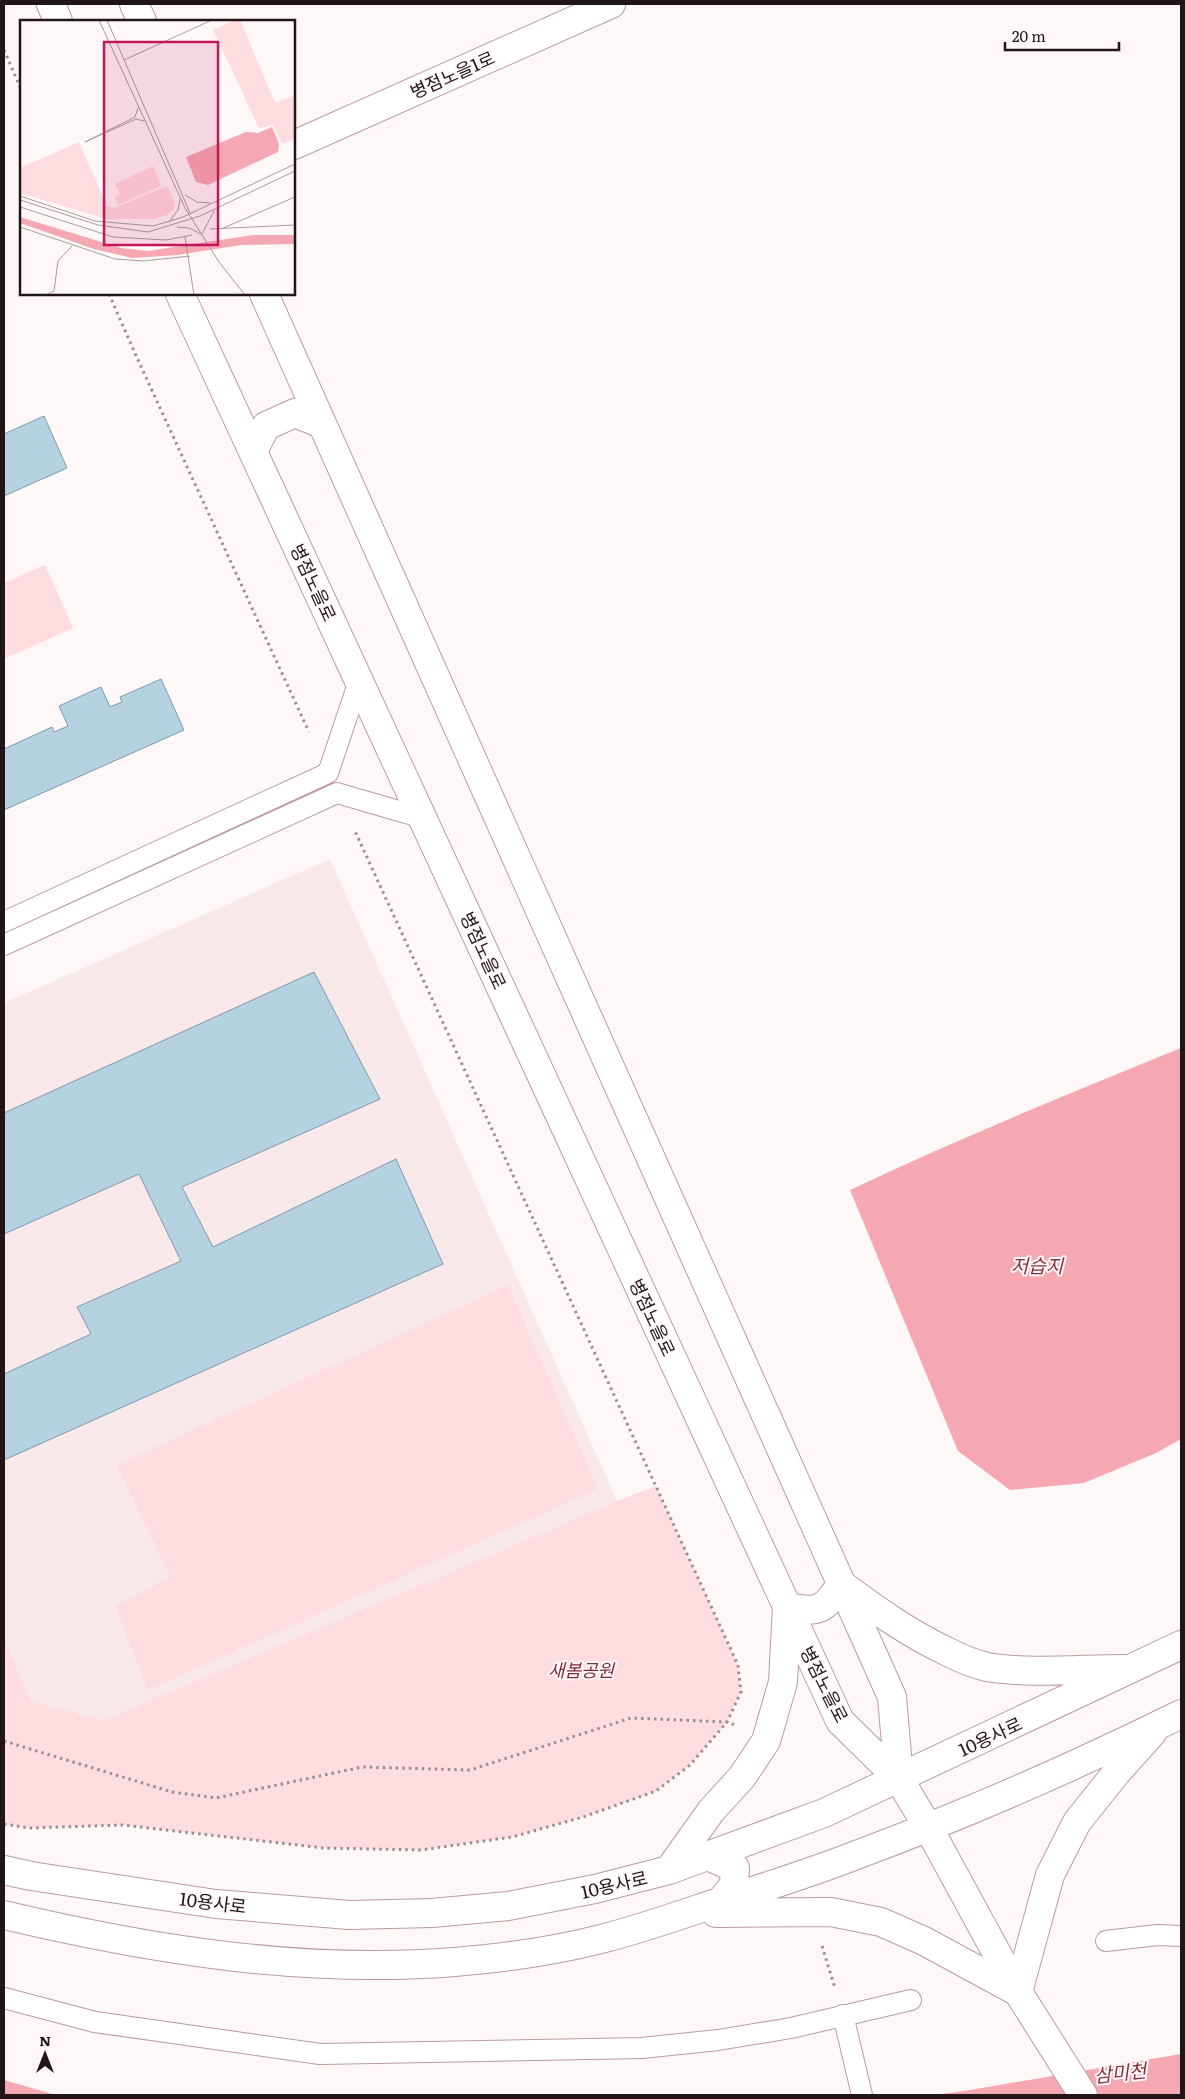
<svg xmlns="http://www.w3.org/2000/svg" width="1185" height="2099" viewBox="0 0 1185 2099" font-family="Literata,'Noto Sans KR',serif">
  <rect width="100%" height="100%" fill="#fef7f8"/>
  <path fill="#f9e8e9" d="M330,859l287,642 -513,219 -73,-19 -27,-64v-634z"/>
  <path fill="#ffdcdf" d="M45,565l28,63 -69,31v-76z
    M508,1285l90,204 -450,201 -33,-84 55,-29 -53,-112z
    M656,1486l82,179 3,27 -14,30 -37,43 -34,26 -73,26 -71,20 -91,13 -98,-2 -200,-23 -94,3 -25,-4v-187l27,64 73,19 513,-219z"/>
  <path fill="#f6a8b2" d="M1181,1048v391l-25,14 -72,30 -74,7 -52,-39 -108,-261c108,-51 220,-97 331,-142z
    M1181,2054v41h-247l30,-4z
    M4,2080l52,15h-52z"/>
  <path fill="#b5d2e2" stroke="#7f9aaa" d="M44,416l23,52 -63,28v-62z
    M161,679l23,51 -180,80v-61l48,-22 2,5 14,-6 -9,-20 42,-19 9,20 12,-5 -2,-5z
    M314,972l66,127 -198,88 31,60 183,-88 47,105 -439,196v-86l87,-40 -14,-27 104,-46 -42,-87 -135,60v-121z"/>
  <g fill="none" stroke-linecap="round" stroke-linejoin="round">
    <g stroke="#bb9b9e" stroke-width="22">
      <path id="service" d="M4,922l324,-149 31,-92
        M4,945l333,-152 86,25
        M1106,1941l51,-6 24,1
        M4,1998l91,24 225,32 322,-6 76,-8 73,-12 120,-28
        M843,2015l19,80"/>
    </g>
    <g stroke="#bb9b9e" stroke-width="30">
      <path id="minor" d="M899,1779l29,48 90,165 65,103"/>
    </g>
    <g stroke="#bb9b9e" stroke-width="30">
      <path id="tertiary" d="M51,4l7,17
        M134,4l8,17
        M294,145l317,-141
        M180,294l660,1427 59,58
        M264,294l628,1403 7,82
        M253,451l13,-25 29,-13 27,11
        M708,1856l27,12 -1,17 -14,17
        M4,1870l27,6 185,28 133,11 83,-2 76,-7 87,-17 74,-19 155,-57 357,-168
        M669,1870l42,-59 31,-34 24,-36 17,-59 4,-75c31,6 37,4 54,-23 35,26 67,49 107,68 12,6 25,12 39,15 42,7 94,2 138,2
        M716,1913l115,-1 50,10 43,19 94,51 32,-117 27,-53 40,-50 35,-39
        M4,1915c148,35 299,59 451,47 49,-4 99,-11 146,-23 40,-10 79,-24 118,-37 47,-15 94,-30 140,-48 110,-41 217,-88 322,-140"/>
    </g>
    <path stroke="#988f90" stroke-width="3" stroke-dasharray="2.5 4" stroke-linecap="butt" d="M4,50l17,39
      M109,294l29,66 171,372
      M4,1741l168,51 44,6 146,-31 108,3 161,-52 96,4 8,3
      M4,1824l25,4 94,-3 200,23 98,2 91,-13 71,-20 73,-26 34,-26 37,-43 14,-30 -3,-27 -384,-836
      M822,1946l13,42"/>
    <use href="#service" stroke="#fff" stroke-width="20"/>
    <use href="#minor" stroke="#fff" stroke-width="28"/>
    <use href="#tertiary" stroke="#fff" stroke-width="28"/>
  </g>
  <g text-anchor="middle" dominant-baseline="central" stroke-width="4" stroke-linejoin="round" paint-order="stroke">
    <g font-size="18" fill="#211517" stroke="#fef7f8">
      <text transform="translate(452 74) rotate(-24)">병점노을1로</text>
      <text transform="translate(314 582) rotate(65)">병점노을로</text>
      <text transform="translate(484 950) rotate(65)">병점노을로</text>
      <text transform="translate(653 1317) rotate(65)">병점노을로</text>
      <text transform="translate(825 1684) rotate(63)">병점노을로</text>
      <text transform="translate(990 1736) rotate(-25)">10용사로</text>
      <text transform="translate(614 1884) rotate(-13)">10용사로</text>
      <text transform="translate(213 1902) rotate(7)">10용사로</text>
    </g>
    <g font-size="18" font-style="italic" fill="#83293e" stroke="#fef7f8">
      <text x="581" y="1669">새봄공원</text>
    </g>
    <g font-size="19" font-style="italic" fill="#882e41" stroke="#fef7f8">
      <text x="1037" y="1265">저습지</text>
      <text transform="translate(1120 2072) rotate(-6)">삼미천</text>
    </g>
  </g>
  <g transform="translate(20 20)">
    <rect width="275" height="275" fill="#fef7f8"/>
    <path d="M215,0h5l35,83 20,-8v44l-13,5 -9,-19 -14,3 -46,-98zM59,122l28,64 7,2 53,-22 8,17 -1,5 -7,7 -14,4h-47l-86,-26v-25zM133,146l8,20 -43,19 -3,-8 5,-3 -5,-10z" fill="#ffdcdf"/>
    <path d="M252,107l7,17 -1,8 -70,33 -12,-3 -10,-25 60,-25 12,1zM0,197l101,31 27,3 105,-16h42v9l-54,1 -64,10 -45,3 -38,-9 -74,-26z" fill="#f6a8b2"/>
    <path fill="none" stroke="#a69d9e" stroke-width="1" d="M79,0l86,188 34,54 26,33M87,0l83,193M104,40l88,-40M118,88l-3,9 -50,25 51,-23 8,2M165,175l12,7 13,1M0,176l75,25 58,5 30,-9 112,-53M0,180l78,25 50,7 52,-16 95,-45M0,187l93,30 53,3 26,-5M149,202l9,-12 2,-11M0,207l95,32 28,2 47,-5M157,207l12,1 12,6M190,209l85,-4M201,209l74,-32M182,214l12,-23M165,217l9,58M26,275l8,-4 4,-30 14,-15"/>
    <path fill="#c2185b" fill-opacity="0.15" stroke="#c2185b" stroke-width="2.5" d="M84,22h114v203h-114z"/>
    <rect width="275" height="275" fill="none" stroke="#211517" stroke-width="2.5"/>
  </g>
  <rect width="1185" height="2099" fill="none" stroke="#211517" stroke-width="10"/>
  <g transform="translate(45 2054)" stroke="#fef7f8" stroke-width="4" paint-order="stroke">
  <path d="M0-4L9 19L0 12L-9 19Z" fill="#211517"/>
  <text y="-8" font-size="14" font-weight="bold" text-anchor="middle" fill="#211517">N</text>
  </g>
  <path d="M1005 42v8h114v-8" fill="none" stroke="#211517" stroke-width="2.5"/>
  <text x="1012" y="42" font-size="15" fill="#211517" stroke="#fef7f8" stroke-width="4" paint-order="stroke">20 m</text>
</svg>
